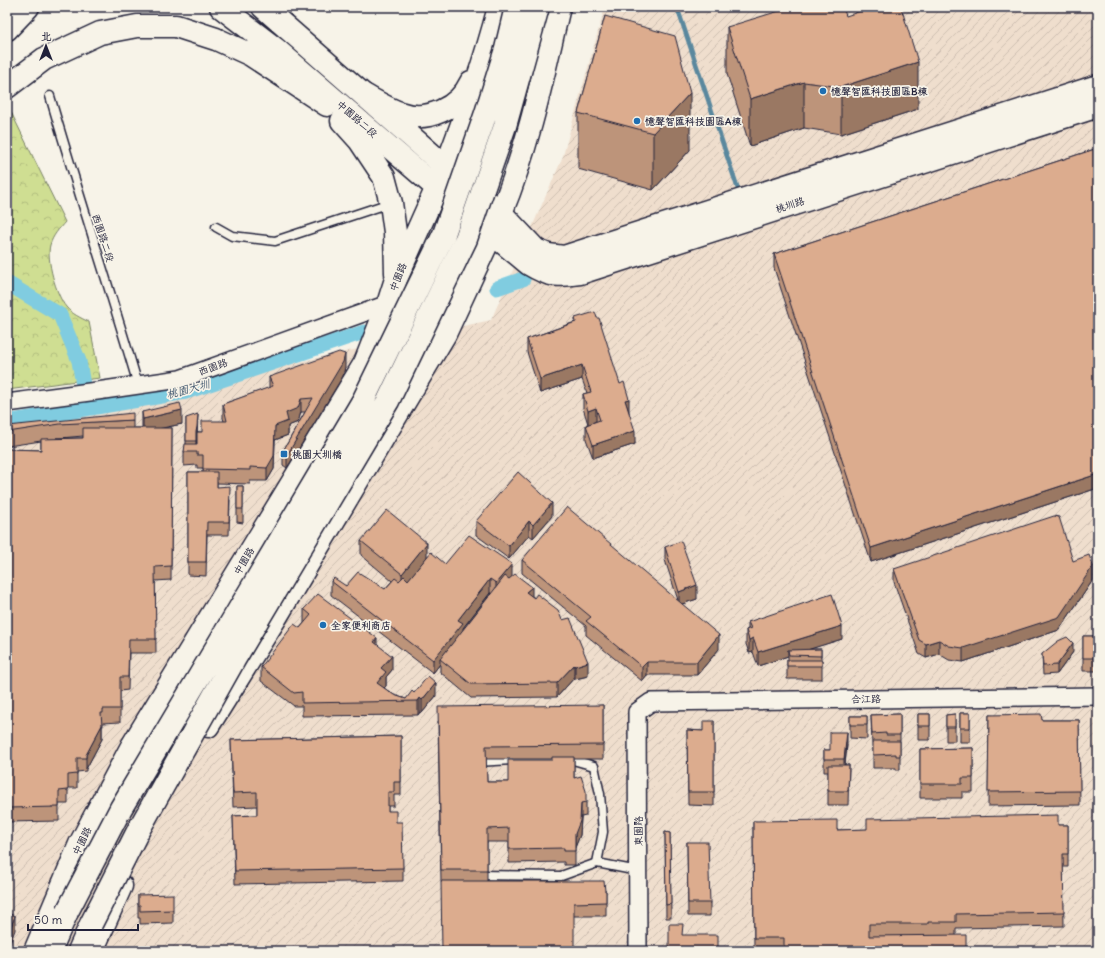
<svg xmlns="http://www.w3.org/2000/svg" width="1105" height="958" viewBox="0 0 1105 958" font-family="Delius,'LXGW WenKai TC',sans-serif">
  <defs>
    <pattern id="industrial-furrows" width="10" height="10" patternUnits="userSpaceOnUse"><rect width="10" height="10" fill="#efdecd"/><path d="M-1 1l2-2M0 10L10 0M9 11l2-2" fill="none" stroke="#cdbeb1"/></pattern>
    <pattern id="forest-crowns" width="20" height="18" patternUnits="userSpaceOnUse"><rect width="20" height="18" fill="#cfde92"/><path d="M2 6a3 3 0 1 1 6 0M12 15a3 3 0 1 1 6 0" fill="none" stroke="#b1be7f"/></pattern>
  </defs>
  <rect width="100%" height="100%" fill="#f7f3e8"/>
  <filter id="ink" filterUnits="userSpaceOnUse"><feTurbulence type="fractalNoise" baseFrequency=".025" numOctaves="2"/><feDisplacementMap in="SourceGraphic" scale="8" xChannelSelector="R" yChannelSelector="G"/><feConvolveMatrix kernelMatrix="1 2 1 2 8 2 1 2 1" color-interpolation-filters="sRGB"/></filter>
  <g filter="url(#ink)">
    <path fill="url(#industrial-furrows)" d="M605,7h493v944h-1091v-523l80,-20 404,-88 71,-161z"/>
    <path fill="url(#forest-crowns)" stroke="#788066" d="M7,106h1l57,116c-6,7 -12,13 -15,23 -4,14 6,50 16,62 6,7 15,11 23,15l11,56 -93,12z"/>
    <g fill="none" stroke-linecap="round" stroke-linejoin="round">
      <path stroke="#5a889e" stroke-width="4.5" d="M677,7l62,185"/>
      <path stroke="#80cce0" stroke-width="15" d="M7,283l53,32 19,46 7,42
        M497,288l26,-9
        M7,422l179,-30 178,-60"/>
      <g stroke="#22223b" stroke-width="11">
        <path id="lane" d="M50,96c28,97 60,193 88,289
          M216,227l16,9 43,5 115,-38
          M476,762l37,-2h60l21,6 6,28 3,38 -6,31
          M478,875l83,1 36,-13 41,8"/>
      </g>
      <g stroke="#22223b" stroke-width="20">
        <path id="street" d="M7,403l90,-12 83,-12 208,-75
          M638,951l-1,-239 14,-10 447,-6"/>
      </g>
      <g stroke="#22223b" stroke-width="25">
        <path id="secondary" d="M221,7l56,43 161,139 91,75c22,13 26,12 51,9l518,-167
          M263,7l183,160 55,46 35,37 12,5 16,2 534,-171
          M342,121l18,20 24,36 7,26 4,29 1,41
          M444,261l26,-60
          M208,726l67,-107 170,-285 53,-114
          M35,951l45,-107 52,-98 233,-383 23,-59 8,-25 46,-103
          M92,951l29,-65"/>
      </g>
      <g stroke="#22223b" stroke-width="25">
        <path id="highway" d="M7,29l21,-22
          M7,87l37,-28 56,-26 37,-7h39l40,13 35,16 76,50
          M364,95c11,6 24,14 36,18 27,10 59,-5 71,-31
          M446,167c20,-53 39,-105 53,-160
          M501,213c27,-65 42,-137 58,-206
          M50,951l17,-39
          M79,951l12,-27"/>
      </g>
      <use href="#lane" stroke="#f7f3e8" stroke-width="8"/>
      <use href="#street" stroke="#f7f3e8" stroke-width="17"/>
      <use href="#secondary" stroke="#f7f3e8" stroke-width="22"/>
      <use href="#highway" stroke="#f7f3e8" stroke-width="22"/>
      <g stroke="#22223b" stroke-width="25" stroke-linecap="butt">
        <path id="highway-bridge" d="M67,912l54,-104 243,-409 80,-165 42,-121 20,-64 10,-42
          M91,924l48,-95 95,-169 154,-259 78,-162 39,-113 33,-119"/>
      </g>
      <use href="#highway-bridge" stroke="#f7f3e8" stroke-width="22"/>
    </g>
    <path fill="#bd947a" stroke="#22223b" fill-rule="evenodd" d="M605,16l85,134 -37,40 -75,-21v-56z
      M846,16l72,93 -77,25 -37,-6 -54,18 -23,-72v-47z
      M1098,148v340l-227,74 -97,-294v-14z
      M575,318l54,95 6,31 -42,14 -7,-19v-14l2,-1 -5,-16v-14l4,-1 -5,-14 -42,14 -13,-41v-13l48,-17z
      M345,367l-2,9 -56,92 -4,-3v-14l22,-39h-4l-3,10 -10,4v9l-13,5 -1,29 -7,12h-17v3l-33,-1v4l13,13 -1,35h-22l-1,41 -18,-1v-103h15v-4h-6v-3l-13,1v-14l2,-8v-26l12,14h4l22,-11 -1,-3v-14l46,-16v-11z
      M142,412l40,12 -20,4h10l-1,152 -16,1 1,72h-27l-1,37 -8,1v31l-17,1v3h-1v13l-16,30v2l-9,1v16h-9v16h-9v17l-52,1v-241h2v-4h-2v-128l34,1v-9l-33,5v-20l125,-6v8h9zM83,436v2h-27h4z
      M237,486h6v37l-6,-1z
      M552,516l-19,22 -4,-3 -20,24 -33,-24v-14z
      M361,541l66,15 18,8 67,13 20,19 30,24 26,56 -13,3 -1,-1 -17,19 -86,1 -31,-26v-8l-7,9 -102,-78v-14l15,5 39,3 7,-8 -31,-26zM490,593h1l-28,37v-2z
      M665,547l32,52 -15,5 37,45 -22,26h-50l-5,6 -56,-46v-9l-64,-53v-13l156,40 -13,-40z
      M1073,561l20,19 -34,50 -96,32 -14,-2 -10,-6 -13,4 -7,-4 -25,-72v-13z
      M304,609l73,36 15,25 -6,7v9l-2,2 10,7 12,4 8,-6 22,3 -14,17 -2,-1 -2,3 -116,1v-10h-8l-33,-25v-14l39,-39 4,-5z
      M748,622l94,17 -33,10h12v11h1v19h-35v-19h1v-4l-30,10 -5,-14 -4,1 -3,-9v-14l2,-1z
      M1083,636h15v35h-15z
      M1073,652l-16,22 -14,1 -1,-21z
      M603,705v54h-29v19l12,24v14l-5,1 -1,18 -5,12v18h-11v-3l-55,1v-21h-22v39l119,10v25h-32l-133,-35 -3,-160zM486,759h66v1l-44,22h-21z
      M960,713h10v29h-10z
      M900,714v56h-4v-2h-23v-21h-1l-1,-32z
      M918,714h12v26h-12z
      M955,714v27h-9v-26z
      M989,715l53,5h37l1,85 -92,1z
      M850,716h17v23l-17,-1z
      M714,721v85l-26,-1 -1,-75 16,1z
      M401,736v59h-7v11h-6v5l8,11 7,46v13l-168,3 -2,-68 24,-1v-9l-24,1 -2,-67z
      M847,745l-2,20h4l-1,40h-20v-33h-4v-22h6z
      M973,748v44h-11v6h-42v-49z
      M753,821l84,9 231,-5v42h-5l1,59 -108,2v7l10,16h-212z
      M665,832l5,1 1,85h-5z
      M687,842l23,61v13h-22z
      M138,895l35,15v13l-33,1v-6h-2z"/>
    <path fill="#9a7863" stroke="#22223b" d="M918,62v47l-77,25v-47z
      M804,82v46l-54,18v-47z
      M690,93v57l-37,40v-57z
      M345,354v13l-2,9 -56,92v-13z
      M582,365v14l-42,14v-14z
      M301,399v13l-3,10 -10,4v9l-13,5 -1,29 -7,12v-13l8,-42 11,-13z
      M629,399v14l-4,-13z
      M596,408v13l-8,4v-14z
      M182,410v14l-39,8v-13z
      M198,414l-1,26 -1,5v-13z
      M635,431v13l-42,14v-13z
      M1098,474v14l-227,74v-14z
      M552,503v13l-19,22v-13z
      M529,521v14l-20,24v-13z
      M427,543v14l-25,31v-14z
      M512,564v13l-16,20v-14z
      M1093,566v14l-34,50 -96,32v-14z
      M490,579v14l-27,35v9l-23,22v5l-7,9v-13l25,-40z
      M697,585v14l-18,6v-13z
      M532,587v13l-6,-8z
      M842,626v13l-51,16 -3,-5v6l-30,10v-14z
      M719,635v14l-22,26v-13z
      M377,638v14l-3,-10z
      M753,638v14l-4,1v-13z
      M939,640v14l-13,4v-14z
      M1073,643v9l-16,22v-9z
      M392,656v14l-6,7v9l-9,10v-13l4,-15z
      M588,662v14l-13,3v-13z
      M647,662v13l-5,6v-14z
      M574,665v13l-17,19v-14z
      M436,683v13l-14,17v-13z
      M420,698v14l-2,3v-14z
      M102,725v14l-16,30v-14z
      M847,732v13l-3,27v-13z
      M581,803v14l-1,18 -5,13v-14z
      M15,916v14l-8,21v-14z"/>
    <path fill="#dcac8e" stroke="#22223b" d="M792,7h51l3,9 27,-9h28l17,55 -77,25 -37,-5 -54,17 -23,-72z
      M605,16l70,20 15,57 -37,40 -75,-20z
      M1098,148v326l-227,74 -97,-294z
      M595,312l2,6h2l21,66 4,-2 5,17 -4,1 10,31 -42,14 -7,-20 14,-5 -4,-12 -8,3 -5,-17 8,-2 -9,-27 -42,14 -13,-40 49,-17 -1,-4z
      M339,352l6,2 -2,8 -56,93 -4,-4 30,-53 -12,1 -3,9 -12,5 2,8 -13,5 -1,30 -7,12 -17,-1v3l-47,-1v-14h-6v-3h-13l1,-8h12v-12h5v-11h25l-4,-17 50,-18 -4,-9z
      M180,403l2,7 -39,9 -1,-7z
      M133,413v7l-73,4 -52,8v-6z
      M198,414l-1,13 -1,5v9h-10v-23z
      M83,428h89l-1,138 -16,1 1,72h-27l-1,38h-8v32h-17v4h-2l1,12 -16,30v3h-9v16l-9,1v15l-9,1v16l-52,1v-227h2v-18h-2v-114l34,1v-11l42,-1z
      M188,472h29v15l13,-1 -1,36h-22l-1,40h-18z
      M518,472l34,31 -19,22 -4,-4 -20,25 -33,-25z
      M237,486h6v23h-6z
      M567,507l152,128 -22,27h-50l-5,5 -56,-46 5,-4 -69,-57z
      M387,510l40,33 -25,31 -41,-33z
      M1054,516l5,1 14,44 16,-6 4,11 -34,51 -96,31 -14,-2 -10,-6 -13,4 -7,-4 -25,-71z
      M469,535l43,29 -16,19 -6,-4 -32,41 5,3 -30,37 -102,-79 3,-3 12,8 12,-14 27,17 10,-11 4,3 5,-5 4,4 23,-28 14,12z
      M681,541l16,44 -18,7 -14,-45z
      M515,574l17,13 -6,5 8,6 3,-4 21,16 4,10 8,-2 18,44 -13,4 -1,-1 -17,18 -86,1 -31,-25 65,-83 4,3z
      M318,594l59,44 -3,4 18,14 -11,12 5,4 -9,11 17,12 12,4 6,-8 2,2 14,-17 8,7 -14,17 -2,-2 -2,3 -116,2v-11l-8,1 -33,-26 33,-43 6,4 11,-13 -7,-6z
      M832,594l10,32 -84,26 -5,-14 -4,2 -3,-10 5,-2 -3,-6z
      M1083,636h15v22h-15z
      M1067,637l6,6 -16,22 -14,1 -1,-12 16,-13z
      M821,649v7l-32,-1 -1,-5z
      M787,660h35v6h-35z
      M603,705v40l-117,1 1,36h21v-22h44v-3h22v21l7,-2 5,15v11l-5,1 -1,18 -5,13v17h-11v-3l-55,1v-21l-22,1v41h-46l-3,-163z
      M960,713h10v15h-10z
      M900,714v21h-14v-2l-14,1 -1,-19z
      M918,714h12v12h-12z
      M955,714v13h-9v-12z
      M1041,714l1,6h37l1,71 -92,1 1,-77z
      M850,716h17v9h-17z
      M703,721h11v71h-26l-1,-62 16,1z
      M830,732h17l-3,27h-20v-9h6z
      M401,736v46h-7v10h-6v19h8v11h6l1,46 -168,3 -2,-55 24,-1v-23l-24,1 -2,-53z
      M873,741h27v15h-4v-2l-23,1z
      M973,748v30h-11v6h-42v-35z
      M828,765h21l-1,26h-20z
      M1058,815v10h10v29h-5l1,58 -108,2v8h-28v2h-59v12l97,-1v16h-182v-13h-30l-1,-117 84,-1v10l30,-1v-10z
      M665,832l5,1 1,71 -5,1z
      M687,842h21l2,61h-22z
      M441,881h163l1,10h1v11l-32,1v48h-132z
      M173,894v16l-33,1v-6h-2v-10z
      M7,913l8,3 -8,21z
      M669,924h14l-1,11h36v16h-49z"/>
  </g>
  <g fill="#1f6fb2" stroke="#f7f3e8" stroke-width="1.5">
    <circle cx="823" cy="91" r="4"/>
    <circle cx="637" cy="121" r="4"/>
    <rect x="280" y="450" width="8" height="8" rx="2"/>
    <circle cx="323" cy="625" r="4"/>
  </g>
  <g text-anchor="middle" dominant-baseline="central" stroke-width="3.5" stroke-linejoin="round" paint-order="stroke">
    <g font-size="10" font-weight="bold" fill="#22223b" stroke="#f7f3e8" text-anchor="start">
      <text x="831" y="91">憶聲智匯科技園區B棟</text>
      <text x="645" y="121">憶聲智匯科技園區A棟</text>
      <text x="292" y="454">桃園大圳橋</text>
      <text x="331" y="625">全家便利商店</text>
    </g>
    <g font-size="10" fill="#22223b" stroke="#f7f3e8">
      <text transform="translate(357 119) rotate(41)">中園路二段</text>
      <text transform="translate(790 205) rotate(-18)">桃圳路</text>
      <text transform="translate(103 238) rotate(72)">西園路二段</text>
      <text transform="translate(398 277) rotate(-68)">中園路</text>
      <text transform="translate(213 367) rotate(-20)">西園路</text>
      <text transform="translate(244 561) rotate(-59)">中園路</text>
      <text transform="translate(866 699) rotate(-1)">合江路</text>
      <text transform="translate(638 831) rotate(-90)">東園路</text>
      <text transform="translate(82 841) rotate(-64)">中園路</text>
    </g>
    <g font-size="11" font-style="italic" fill="#3e556d" stroke="#f7f3e8">
      <text transform="translate(188 389) rotate(-15)">桃園大圳</text>
    </g>
  </g>
  <rect width="1105" height="958" fill="none" stroke="#f7f3e8" stroke-width="24"/>
  <rect x="12" y="12" width="1081" height="934" fill="none" stroke="#22223b" stroke-width="1.5" filter="url(#ink)"/>
  <g transform="translate(46 46)" stroke="#f7f3e8" stroke-width="3" paint-order="stroke">
  <path d="M0-3L7 15L0 10L-7 15Z" fill="#22223b"/>
  <text y="-6" font-size="11" font-weight="bold" text-anchor="middle" fill="#22223b">北</text>
  </g>
  <path d="M28 924v6h110v-6" fill="none" stroke="#22223b" stroke-width="2"/>
  <text x="34" y="924" font-size="12" fill="#22223b" stroke="#f7f3e8" stroke-width="3" paint-order="stroke">50 m</text>
</svg>
